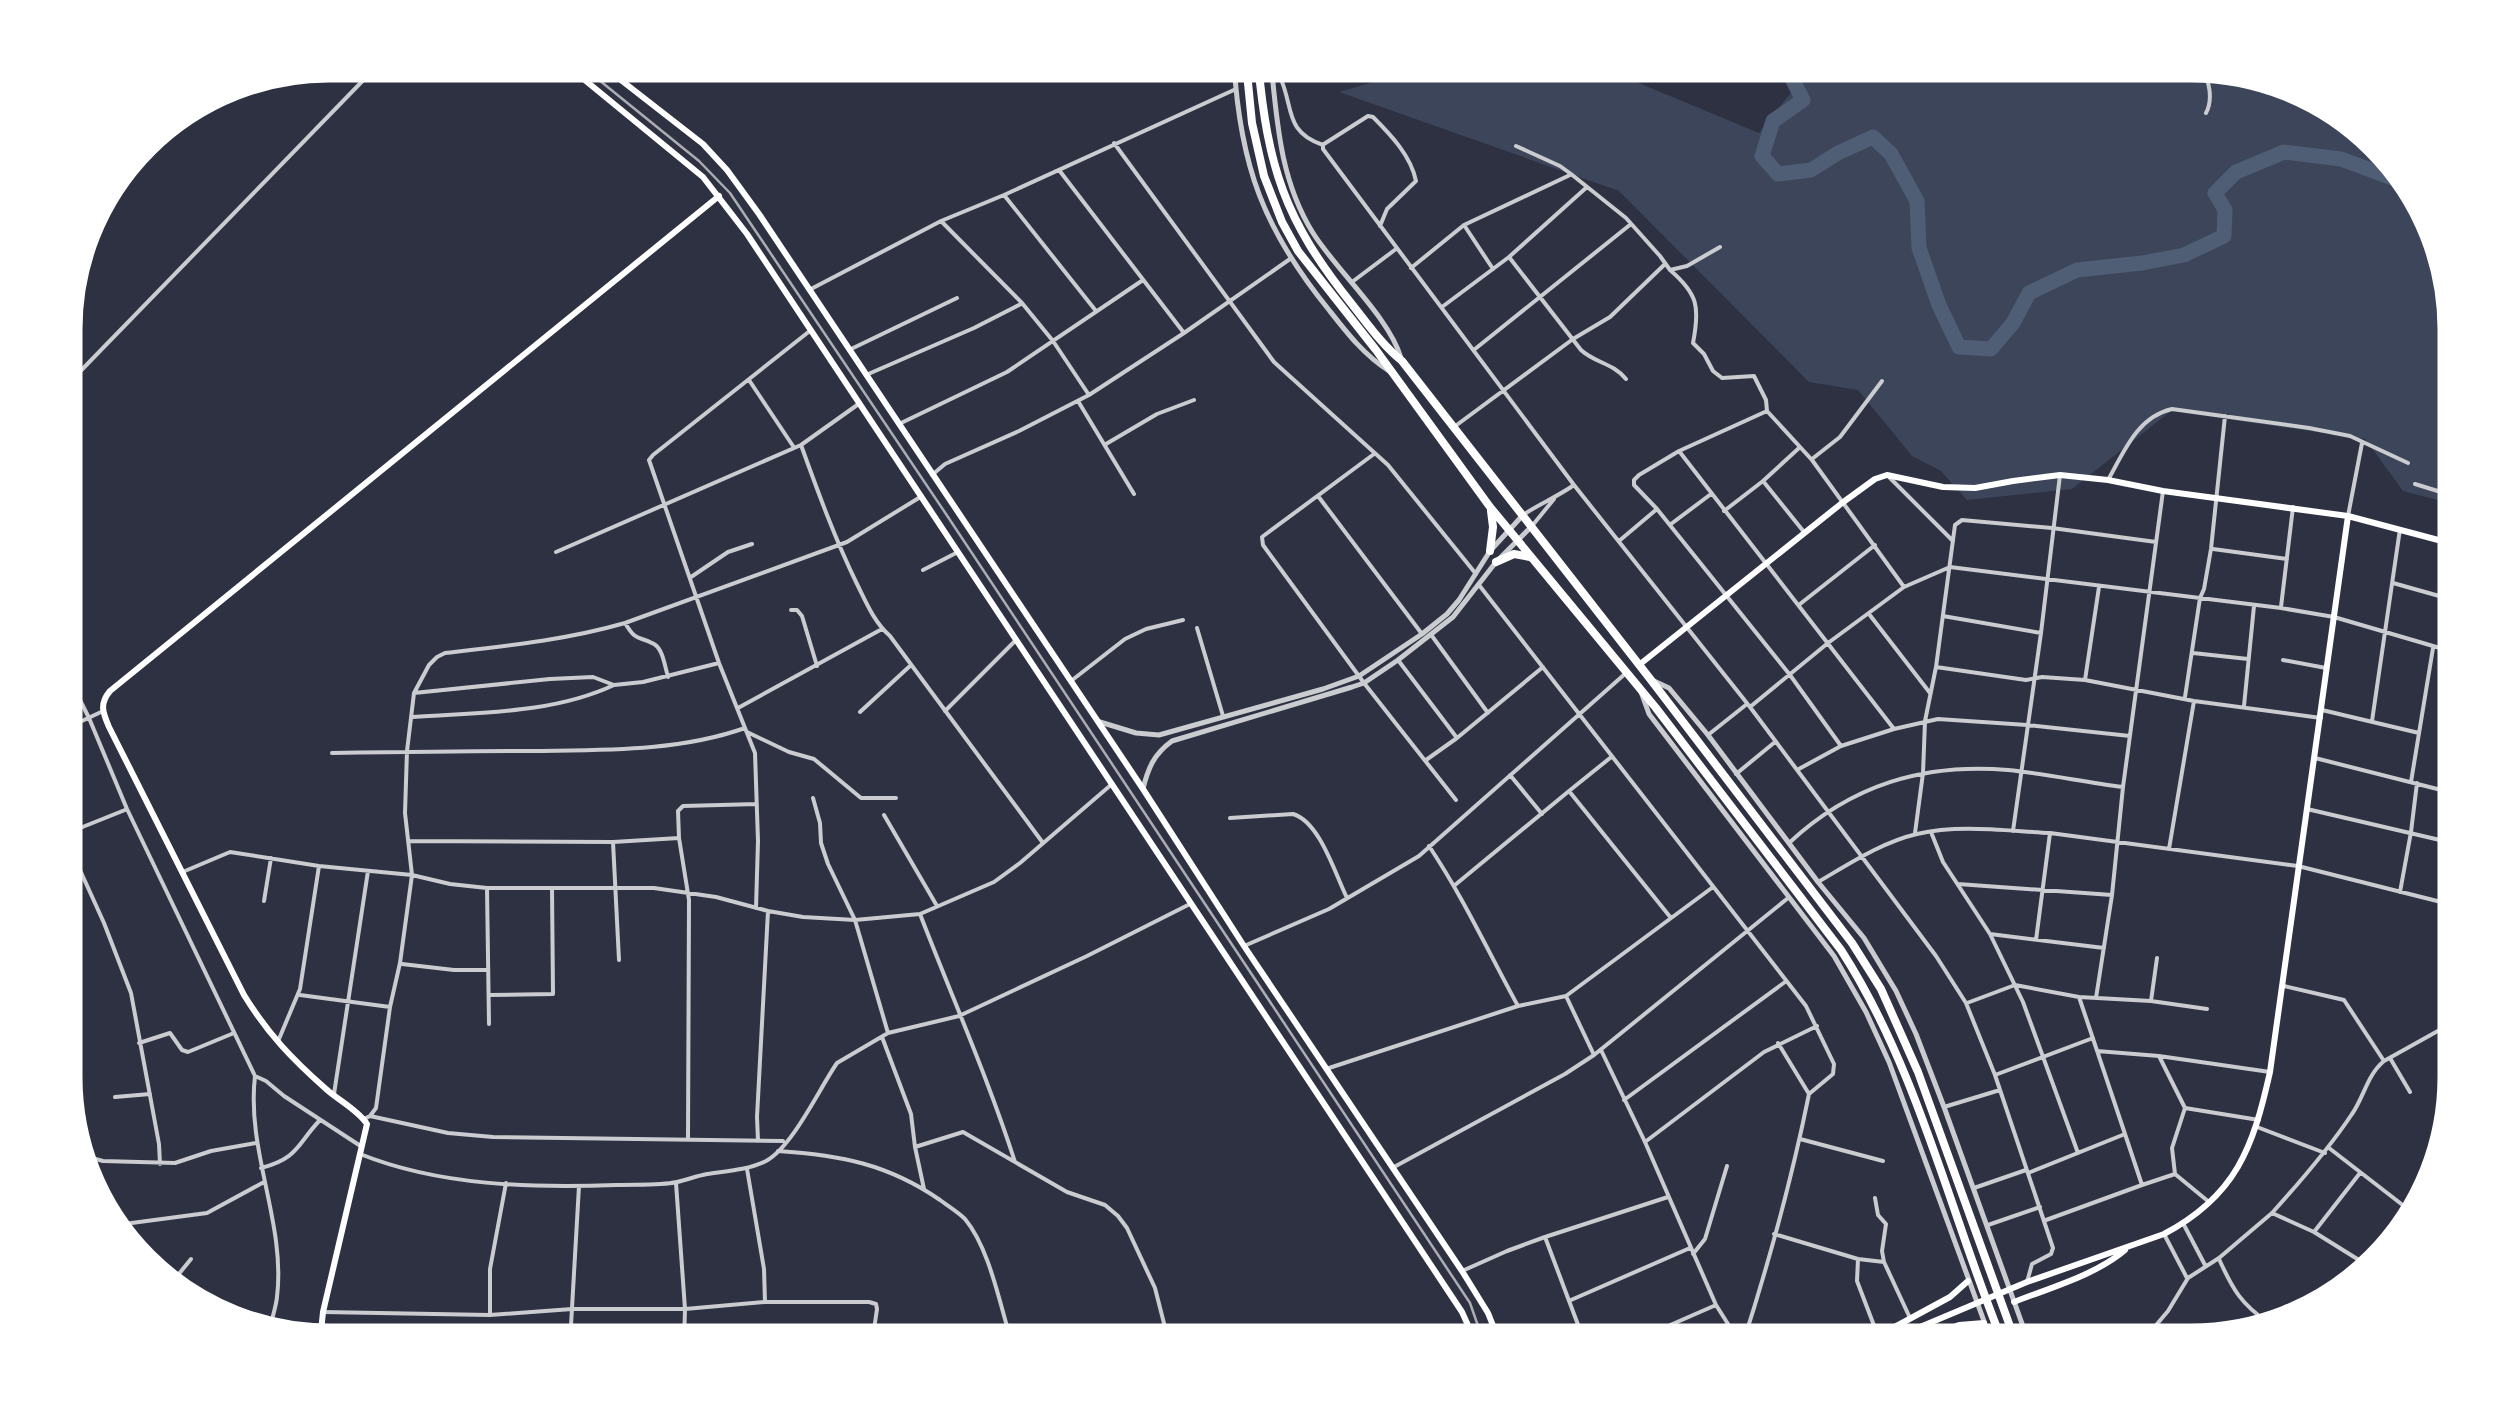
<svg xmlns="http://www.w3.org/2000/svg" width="2520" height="1406" viewBox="0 0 2520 1406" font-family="'PT Serif',serif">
  <rect width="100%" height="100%" fill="#2d3142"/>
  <path fill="#3c4559" d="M1506,63h85l168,70 41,-52 -15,-18h406l133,35 89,84 44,129v194l-54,-14 -38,-52 -194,-28 -99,78 -105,11 -26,-29 -29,-15 -54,-66 -49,-8 -190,-191 -280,-99 55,-16 92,-6z"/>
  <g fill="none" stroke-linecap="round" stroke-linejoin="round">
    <path stroke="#4f5d75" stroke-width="15" d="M1784,63l19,37 -30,21 -11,35 16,18 33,-4 27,-17 35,-16 18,17 26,47 2,47 20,57 20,42 32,2 22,-26 16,-30 48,-23 65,-7 42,-8 40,-19 1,-26 -10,-17 21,-21 48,-20 57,7 59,22 20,22"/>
    <path stroke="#caccd0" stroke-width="4" d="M2203,66c5,15 11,32 3,47
      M1272,74l8,3c14,30 4,55 43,68v4l251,336 176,222 186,249 30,47 29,72 58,173 -2,6 -19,10 -5,18
      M1114,143l160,219 114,103 88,109
      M1324,144l44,-28 5,1c18,18 38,39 43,64l-29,28 -7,17
      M1516,146l44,20 11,8 55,44 34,38 10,14 17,-4 33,-19
      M1059,170l125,163
      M1004,195l92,116
      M941,221l81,82 31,38 36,54
      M1464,225l29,44
      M1509,257l72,93c14,13 32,13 45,29
      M1411,268l53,-43 106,-50
      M1670,270c28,24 30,37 23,73l11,11 9,17 9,7 32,-2 12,24 1,11 45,49 92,127
      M1352,282l44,-33
      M811,289l130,-68 63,-26 232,-106
      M1442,307l67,-50 78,-70
      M1475,349l156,-125
      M849,350l108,-52
      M866,375l108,-47 47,-24
      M749,380l44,66
      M65,387l315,-324
      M1078,401l56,93
      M1767,411l-88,40 -40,24 -5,5v5l23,24 133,166 51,71
      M899,424l108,-52 136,-92
      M1454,427l119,-88 37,-22 54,-52
      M1106,444l51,-30 37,-14
      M801,445c17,47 34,94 56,139 9,18 17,38 33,52l153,207
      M1679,451l215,278
      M1374,454l-112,83 1,8 101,138 92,117
      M1812,459l28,-22 42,-56
      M932,475l13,-11 74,-33 70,-36 95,-62 106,-74
      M1890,478l63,63
      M2108,480c16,-28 29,-63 64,-71l137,19 41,8 58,27
      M1763,481l41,51
      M2415,484l42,13
      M1318,496l104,138
      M1724,511l39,-30 36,-33
      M1523,515c16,-11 34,-18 51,-30
      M2348,516l14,-73
      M1671,524l40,-30
      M1532,526l22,-27
      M1619,541l38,-32
      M2213,549l74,10
      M556,552l245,-107 59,-42
      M923,570l35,-18
      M691,577l37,-25 24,-8
      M2393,583l64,18
      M1479,585l327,421 28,58 -1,10 -24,20c-17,84 -40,168 -66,249
      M1800,604l75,-59
      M2281,607l12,-100
      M791,610h6l5,6 15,50
      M1869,614l61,79
      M1943,616l98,17
      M625,623c12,20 13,12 29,21 9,5 11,23 14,33
      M1197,628l26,88
      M1432,636l56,77
      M2193,653l55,6
      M1398,660l59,78
      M2283,660l43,8
      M1936,667l90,13 16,-3 43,3 109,21 127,17
      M65,670l24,48 38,91 128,267c-9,75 31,147 22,221 -1,10 -5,21 -7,31
      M2085,680l14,-93
      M1071,681l54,-42 21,-10 37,-9
      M414,693l136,-14 43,-2 21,8 29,-3 76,-19
      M2185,697l15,-99 4,-9 7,-40 14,-133
      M2244,706l10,-100
      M1750,707l78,-64 76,-56 46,-20 331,41 53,9 123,36
      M738,708l144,-79
      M2322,710l97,23
      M945,711l71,-71
      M860,712l51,-47
      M413,717c67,-5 139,-3 201,-32
      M2372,721l28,-192
      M65,729l36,-17
      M747,732l42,20 25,7 47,39h35
      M1708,735l39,-31
      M332,753c69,-1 138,-2 208,-2 68,-1 140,0 205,-23
      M1610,758l-41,33 102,127
      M2315,758l142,36
      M1426,760l31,-22 86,-71
      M1797,770l44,-24 53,-17 44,-10 89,6 103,11
      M1736,774l39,-32
      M1510,775l32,39
      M2411,782l22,-134
      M813,798l7,25 1,20 7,21 27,56 33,113
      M2307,809l150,35
      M884,815l53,91
      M1230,818l63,-4c27,8 42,60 54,84
      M2013,831l28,-198 19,-158
      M1931,832l12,30 47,72 33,68 55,151
      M1915,833l8,-60 2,-52 11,-54 19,-142 7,-5 90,8 104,14
      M65,834l60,-24
      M65,837l39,86 27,70 28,151 1,20
      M409,841l204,1 66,-4
      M613,842l6,118
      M1789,843c62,-58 134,-80 219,-73 38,4 76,12 115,17
      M1429,846c34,51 60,107 89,160
      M2169,849l25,-148
      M185,871l45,-19 89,14 93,9 38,9 37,4h167l62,9 52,14 35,6 52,3 65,-6 74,-32 26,-19 92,-79
      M1818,882c31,-18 64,-40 99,-48 42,-10 90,-3 133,-1l248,33 159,40
      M1958,884l154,11
      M1455,885l114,-94
      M487,888l2,136
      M2400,892l11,-60 6,-49
      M264,901l7,-43
      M756,908l2,-67 -3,-88 -36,-90 -70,-203 4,-5 158,-125
      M920,914c32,83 68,164 95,248
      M1990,934l114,14
      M2036,940l14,-107
      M1244,946l85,-37 90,-53 207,-183
      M402,964l52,6h33
      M2284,986l60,14 40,61
      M300,995l90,12
      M489,995l64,-1 -1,-106
      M1566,996l28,59
      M2079,997l72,4 56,8
      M2096,998l16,-103 11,-108 40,-296
      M2151,1001l6,-43
      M1967,1003l48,-18 64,12 46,137 -97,39
      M2445,1027l12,-6
      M882,1037l29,77 4,33 9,42
      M279,1039l21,-50 19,-123
      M139,1043l31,-10 12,17 6,2 46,-19
      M1778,1043l31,51
      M1601,1050l44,92 71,163 24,38
      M2097,1051l62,5 111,16
      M2159,1056l26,52 -13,40 3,26 34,28
      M2390,1058l20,34
      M1326,1069l192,-63 48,-10 147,-109
      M1995,1075l98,-37
      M255,1076l11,5 18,15 75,49
      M334,1094l34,-223
      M115,1097l35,-3
      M1624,1100l161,-118
      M1944,1107l56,-17
      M2185,1108l74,12
      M370,1116l78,17 45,4 290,4
      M364,1119l6,-3 6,-8 14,-101 10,-44 12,-88 -7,-62 2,-62 7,-58 15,-28 8,-8 8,-4c61,-7 121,-13 180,-30l222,-81 75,-46
      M2257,1127l68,26
      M688,1139l1,-239 -10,-62 -1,-27 5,-5 74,-2
      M1800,1139l83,22
      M758,1141l-1,-24 11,-206
      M1645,1142l119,-90 53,-26
      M915,1147l48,-15 104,60 38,13 13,11 9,12 28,60 14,55
      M2329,1148l84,65 26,-61
      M778,1151c62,4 110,13 162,49 8,6 18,12 25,19 25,30 35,87 47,124
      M360,1154c80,32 171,34 256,31 20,-1 42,1 61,-3 10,-2 19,-6 30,-8 19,-3 41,-4 59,-13 27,-15 53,-72 71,-98l51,-30 71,-17 128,-60 103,-52
      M81,1155l22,6 72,2 36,-12 45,-8
      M1394,1167l171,-93 29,-19 194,-157
      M261,1168c38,-10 36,-24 59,-48
      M747,1169l17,100 1,33
      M676,1183l9,126 -1,34
      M2142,1185l33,-11
      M1974,1188l52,-18
      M1875,1198l3,17 8,9 -4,27 2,11
      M2272,1213c29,-32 56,-63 80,-99 12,-17 15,-39 32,-53l61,-34 12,5
      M2046,1220l96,-35 -17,-51
      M1988,1225l52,-18
      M2184,1225l21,40
      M109,1226l98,-13 57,-31
      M2402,1230l11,-17
      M2314,1232l46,-59
      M1774,1234l84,25 26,3 26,56
      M2164,1234l23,44
      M1693,1254l12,-15 22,-73
      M1858,1259l-1,22 21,55
      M2219,1259c14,31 22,45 51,65
      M1462,1271l45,-20 38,-14
      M173,1286l5,-11 13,-16
      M1571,1300l119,-52
      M323,1312l167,3 82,-6h113l80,-7h104l7,2 1,5 -5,34
      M490,1315v-46l16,-86
      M1636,1340l80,-35
      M570,1343l9,-157
      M1552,1343l28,-13 -35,-93 123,-40
      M2141,1343l27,-32 20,-33 31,-20 53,-45 42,19 53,33"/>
    <path stroke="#caccd0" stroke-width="5" d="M1234,63c6,103 30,167 95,247 18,23 35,45 60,61
      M1271,63c6,59 9,117 42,170 24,38 76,84 88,125
      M1654,681l15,7 39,47 110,147 46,56 32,53 20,43 28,73 85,236
      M1641,692l8,22 185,242 32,56 23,50 103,281
      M1100,722l36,11 23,2 164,-46 36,-13 63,-42 25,-20 12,-14 31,-49 33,-36
      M1143,789c5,-21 11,-35 29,-48l180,-54 12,-4 34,-23 55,-43 43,-55 36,-36"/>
    <path stroke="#fff" stroke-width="6" d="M1639,665l203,-162 33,-24 12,-4 56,12 32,1 38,-7 47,-6 48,5 55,11 185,25 109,29
      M2014,1302c35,-14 82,-27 111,-52
      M320,1341l3,-29 44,-188c-9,-14 -29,-24 -41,-35 -34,-30 -58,-55 -82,-94l-135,-268c-6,-14 -10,-23 1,-36l609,-495
      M1873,1343l5,-7 72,-39 18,-16
      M1882,1343l145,-61 137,-48c72,-38 89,-86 106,-162l78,-556
      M1908,1343l51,-18 25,-2"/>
    <path stroke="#fff" stroke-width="6" d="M564,63l139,114 44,57 715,1078 14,31
      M599,63l104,81 24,26 32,44 384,575 101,157 218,325 26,42 12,30"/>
    <path stroke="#fff" stroke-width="8" d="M1246,63l6,60 12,53 18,46 16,29 78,99 114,157 166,201 185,242c77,119 109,263 162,393
      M1258,63c10,105 26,156 93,240 16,20 31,42 51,58l249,319 201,263 29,46 37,83 98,271
      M1490,551l3,-24 -2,-16
      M1496,562l18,-8 16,3"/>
    <path stroke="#abadb3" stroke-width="2.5" d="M578,63l121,98 31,32 216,321 524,789 14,40"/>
  </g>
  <path d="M0 0H2520V1406H0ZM329 80H2191A249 249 0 0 1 2440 329V1077A249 249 0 0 1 2191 1326H329A249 249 0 0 1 80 1077V329A249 249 0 0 1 329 80Z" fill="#fff" fill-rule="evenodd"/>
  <path fill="none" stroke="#fff" stroke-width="5" d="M329 80H2191A249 249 0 0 1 2440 329V1077A249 249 0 0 1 2191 1326H329A249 249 0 0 1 80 1077V329A249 249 0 0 1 329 80Z"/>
</svg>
